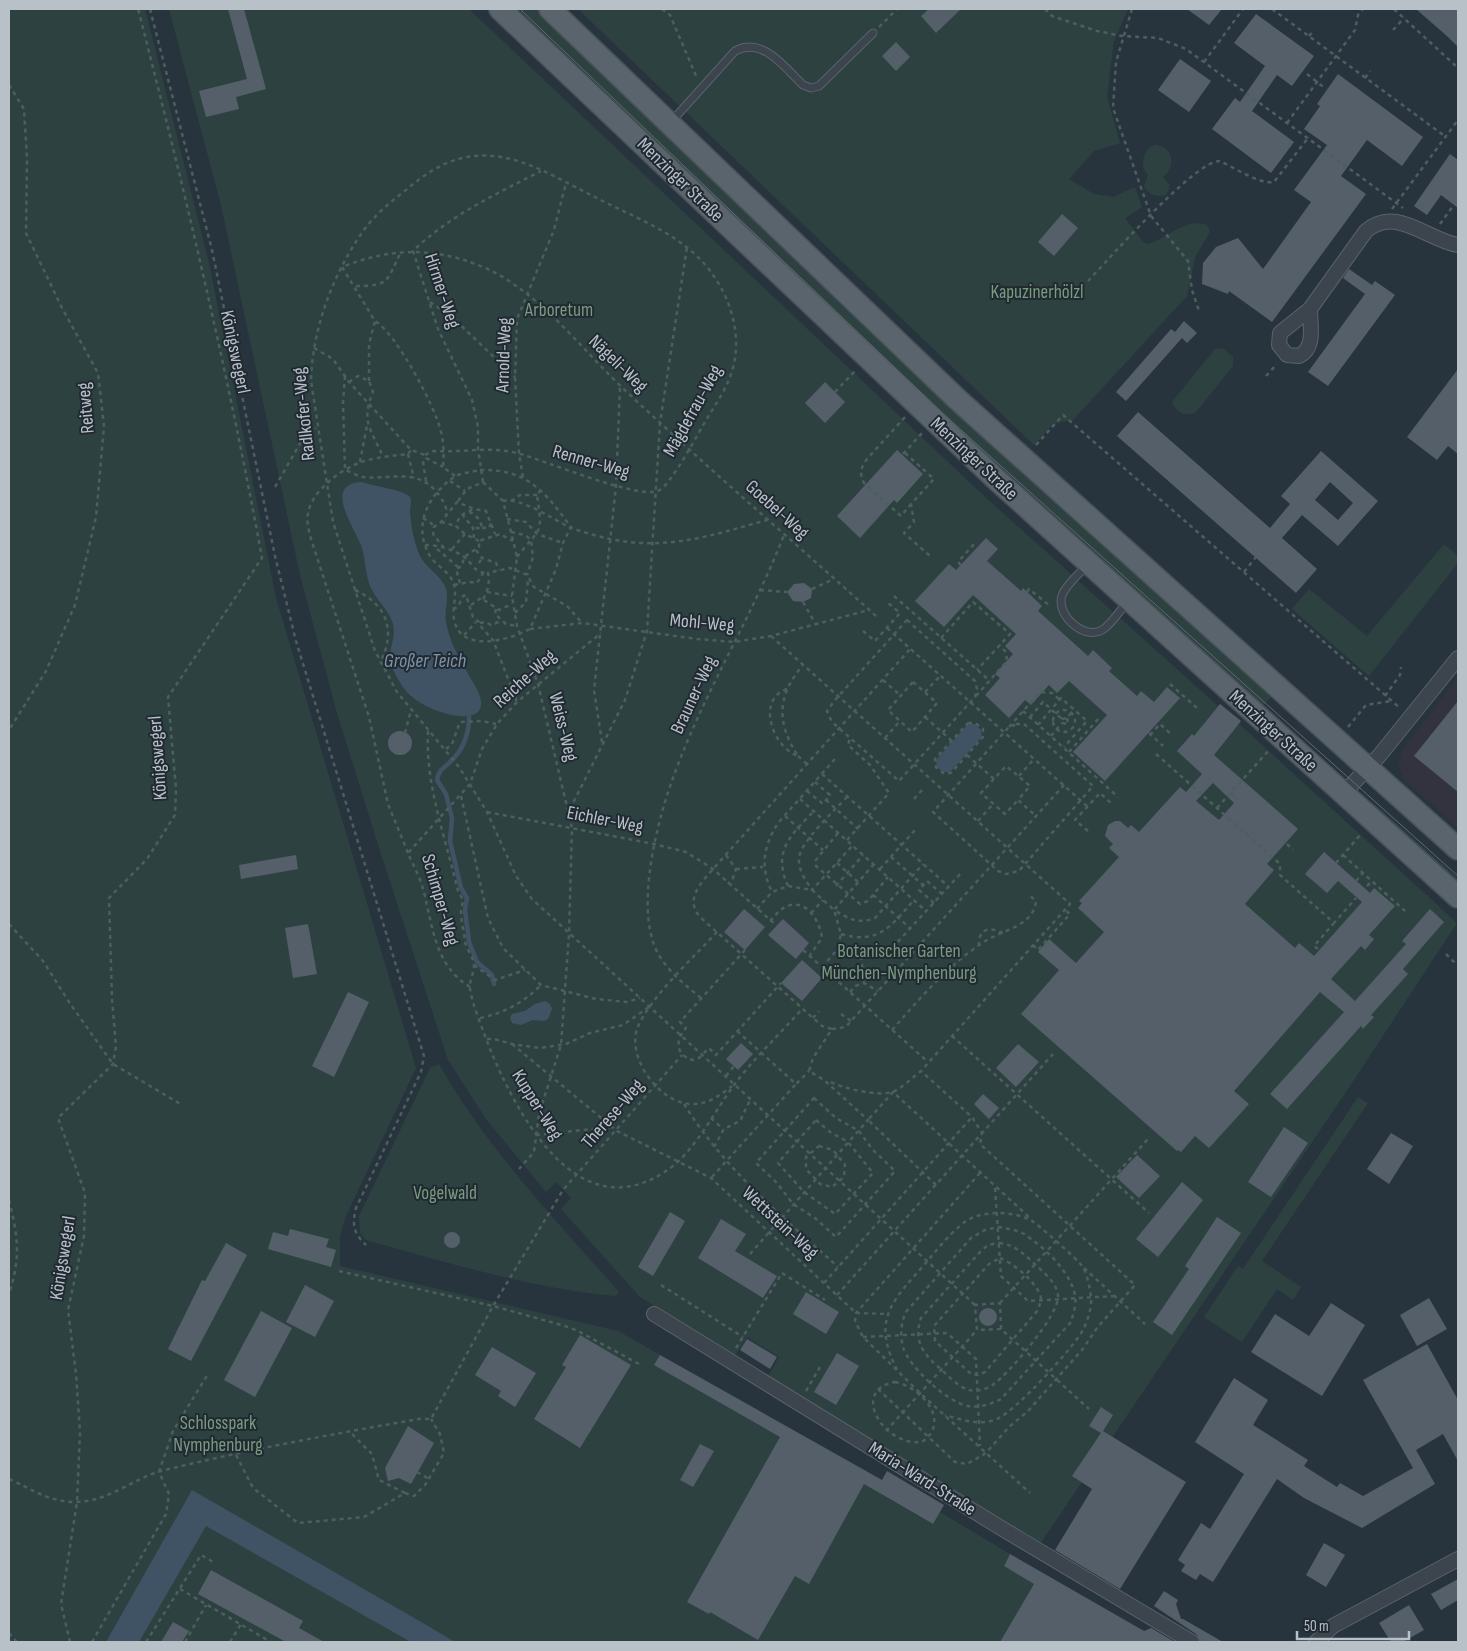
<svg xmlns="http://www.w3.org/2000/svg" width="1467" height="1651" viewBox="0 0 1467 1651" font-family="'Sofia Sans Condensed',sans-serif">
  <rect width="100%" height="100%" fill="#28343d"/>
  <path fill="#33333f" d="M1458,678v150l-54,-49 -6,-15 5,-15z"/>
  <path fill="#2d4240" d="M9,9h136l64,254 67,335 140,470 -71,150 -5,18v30l278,65 264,149 -6,11 56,33 8,-12 70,42 -6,12 27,16 10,-10 -41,70h-991z
    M169,9h300l515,487 234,210 2,-2 21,17 -2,3 218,199 -107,163 -310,458 -272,-168 11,-19 -32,-20 -12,19 -95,-59 -79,-88 10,-11 -15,-16 -10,10 -60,-73 -38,-59 -67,-206 -44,-141 -37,-138 -79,-370z
    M513,9h24l805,744 -4,3 -66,-60 -12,13 -268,-242z
    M578,9h550l-14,32 -7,56 13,46 -26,8 -25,28 25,15 19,3 22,-10 7,20 -17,11 18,24 5,2c19,-5 38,-27 59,-19l3,7 -15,25 -8,39 -114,124 -20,4 -19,21z
    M1155,145c18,1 22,21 8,32l7,8 -4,10c-9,2 -18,0 -22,-9l4,-11c-9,-9 -5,-26 7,-30z
    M1219,348l5,1 9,8v9l-37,46c-10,5 -20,1 -24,-10l43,-53z
    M1444,544l14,12v7l-89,113 -77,-67 17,-20 58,47z
    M1374,804l84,74v6l-88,-76z
    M439,1064c48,85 116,155 180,228l-3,4c-86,-8 -167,-33 -250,-56l-6,-7 -1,-17 71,-148z
    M1358,1097l10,6 -106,158 39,26 -8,13 -16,-11 -35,53 -38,-25 34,-51 5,3z"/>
  <path fill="#405364" d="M362,482c13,5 40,7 48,15 2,5 0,9 0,15 1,14 4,31 10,44 6,12 22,20 26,33 3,9 -2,23 0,33 4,23 17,43 28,62 31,51 -47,32 -68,7 -7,-9 -15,-22 -16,-34 0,-11 6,-21 3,-33 -4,-14 -16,-23 -22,-36 -6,-13 -5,-27 -9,-40 -6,-19 -41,-64 0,-66z
    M968,724h7l6,6 1,7 -32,35h-7l-6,-5 -1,-7z
    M545,1001l5,3 2,5 -4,10 -4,2 -11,-1 -12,5 -9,-2 -2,-5 2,-4 13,-3 10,-7z
    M192,1490l236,136 27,16h-44l-205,-116 -67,116h-33z"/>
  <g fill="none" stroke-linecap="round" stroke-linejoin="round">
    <path stroke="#405364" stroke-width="4.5" d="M469,717c0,19 -6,34 -21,47 -6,5 -10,8 -11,16l9,14 6,24 -2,23 11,47 6,10 -2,12 4,32 8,20 15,13 2,9"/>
  </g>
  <path fill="#545f6a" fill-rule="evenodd" d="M228,9h16l22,80 -30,8 3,12 -33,8 -7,-26 48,-12z
    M929,9h32l-25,24 -15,-17z
    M1187,9h35l-13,16z
    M1416,9h42v38l-10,-10z
    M1256,14l58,42 -22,30 -15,-11 -25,36 42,31 -23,31 -59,-44 23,-31 5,4 25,-36 -31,-23z
    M896,42l14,15 -14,14 -14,-15z
    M1180,59l31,22 -22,31 -31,-22z
    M1338,74l85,63 -21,29 -35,-26 -26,36 25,18 -94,128 -43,-31 -1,3 -26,-10 1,-21 13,-16 22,-9 25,31 48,-67 -17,-12 33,-45 -23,-16 16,-23 -3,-2z
    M1450,154l8,6v48l-17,-13 -14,20 -13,-9z
    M1062,214l16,14 -24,28 -16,-14z
    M1349,269l23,16 3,-4 20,14 -67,91 -20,-14 57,-78 -22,-16z
    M1184,321l13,12 -10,10 -5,-5 -56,63 -10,-9 55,-63 4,3z
    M1458,369v85l-10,-8 -11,14 -30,-23z
    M825,382l20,20 -20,21 -20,-20z
    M1138,412l132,116 20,-24 -9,-8 40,-45 57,50 -40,45 -36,-31 -20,23 35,31 -21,24 -179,-157zM1330,482l23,21 -15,17 -23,-20z
    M897,450l26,24 -26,29 -3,-3 -34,38 -23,-22z
    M986,538l12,11 -11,12 34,30 2,-3 19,18 -4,5 50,45 5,-6 19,18 -3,3 28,25 4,-5 13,11 13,-15 13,11 -75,83 -32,-29 34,-37 -38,-34 -12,12 -8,-8 -18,20 -6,-5 -16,18 -24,-23 15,-17 -5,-4 18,-20 -8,-8 11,-12 -43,-39 -29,32 -29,-26 34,-37 7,6z
    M804,583l8,6 -1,9 -8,4 -10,-1 -6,-9 7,-8z
    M1458,701v91l-44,-36z
    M1220,704l21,17 -27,34 84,74 -31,35 7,6 -29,34 50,44 4,-5 15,13 48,-54 -24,-21 -11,12 -22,-19 19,-22 46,41 4,-5 21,18 -26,29 5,4 -9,11 -4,-4 -30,33 24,22 51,-57 -4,-3 28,-32 14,13 -41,47 5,5 -37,41 3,2 -11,12 -2,-3 -74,83 -17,-15 74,-82 -24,-20 -86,99 15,13 -40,44 -14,-12 -14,16 -3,-2 -1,1 -156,-137 38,-44 -21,-18 11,-13 27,24 28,-31 -26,-24 4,-5 -3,-2 40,-44 -10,-9 4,-4 -8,-8 3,-11 7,-4h5l8,7 3,-3 8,7 41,-45 6,5 16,-18 -25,-23 15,-17 2,2zM1213,783l21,20 -15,17 -23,-19z
    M388 743a12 12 0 1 1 24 0a12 12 0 1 1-24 0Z
    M296,855l2,14 -57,10 -2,-14z
    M744,909l21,18 -20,23 -21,-18z
    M783,919l26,24 -13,16 -28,-24z
    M308,924l9,50 -24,4 -8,-50z
    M802,960l20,18 -20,23 -21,-18z
    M348,992l21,10 -35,75 -22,-11z
    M741,1043l12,11 -15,16 -12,-11z
    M1018,1044l21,18 -23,25 -20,-19z
    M983,1094l16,14 -10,11 -15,-15z
    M1284,1127l24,16 -37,54 -23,-15z
    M1391,1133l22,13 -24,38 -22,-15z
    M1137,1155l23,21 -21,22 -23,-21z
    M1182,1182l21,18 -45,57 -22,-18z
    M670,1212l15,9 -32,55 -15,-9z
    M1217,1217l24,16 -69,102 -19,-13 36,-53 -4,-3z
    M721,1219l25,15 -11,17 42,25 -14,22 -65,-40z
    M290,1229l39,10 -3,8 10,3 -5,17 -63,-18 5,-17 15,4z
    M444 1240a8 8 0 1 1 16 0a8 8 0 1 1-16 0Z
    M226,1243l21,12 -56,106 -23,-12 34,-69 3,1z
    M305,1285l29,16 -19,36 -29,-15z
    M806,1292l33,20 -13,22 -33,-20z
    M1429,1298l18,31 -30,17 -17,-31z
    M1331,1303l34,22 -43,71 -71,-44 24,-38 34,22z
    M979 1317a9 9 0 1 1 18 0a9 9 0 1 1-18 0Z
    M261,1311l31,17 -37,69 -31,-17z
    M580,1335l51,30 -51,83 -46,-29 32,-52 -4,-2z
    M747,1339l30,18 -7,12 -30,-19z
    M1427,1344l31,56v61l-15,-27 -27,16 19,34 -73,44 -58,-30 -27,-19 -64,103 -13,-8 -4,6 -15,-9 4,-6 -7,-5 23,-37 9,6 34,-55 -49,-32 39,-64 34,22 -15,25 55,35 -4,6 33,21 3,-4 23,13 50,-28 -50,-88z
    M492,1347l44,26 -21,34 -17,-11 3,-5 -26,-16z
    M837,1353l22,13 -23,39 -22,-13z
    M660,1355l222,125 5,-9 57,34 -11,19 -69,-40 -55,100 -14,-8 -37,64 -48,-28 -1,2 -22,-12 93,-165 -126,-72z
    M1101,1407l12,8 -10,16 83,51 -66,107 -65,-39 37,-61 -20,-13 29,-43 -12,-7z
    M408,1426l26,17 -23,41 -12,-6 -11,3 -3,-13z
    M700,1444l14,7 -21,36 -13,-7z
    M1324,1543l21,12 -19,32 -20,-12z
    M1010,1554l134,77 7,-3 24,14h-175l34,-58 -30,-18z
    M211,1570l92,51 -4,7 25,14h-38l-88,-48z
    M1458,1579v21l-17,10 -10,-16z
    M1164,1591l14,9 -2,4 5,15h2l40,23h-22l-5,-8 -42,-28z
    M1409,1605l15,25 -21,12h-12l-12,-19z
    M173,1622l16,9 -7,11h-21z"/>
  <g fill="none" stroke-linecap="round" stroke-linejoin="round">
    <g stroke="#5a636b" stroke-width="9">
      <path id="lane" d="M671,122l64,-71c28,-15 50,17 68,34l8,3 8,-2 54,-53
        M1088,564c-8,9 -20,19 -25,29 -10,20 21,48 39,37 10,-6 18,-20 26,-29"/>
    </g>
    <g stroke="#5a636b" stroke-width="16">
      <path id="street" d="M1310,309c0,16 6,39 -11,47l-12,-1 -8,-10 1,-12 30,-24 56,-78c30,-26 61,9 92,14
        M1343,794l36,-38 79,-98
        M654,1314l347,214 191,114
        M1316,1642l17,-16 125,-67"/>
    </g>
    <g stroke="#485159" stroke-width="24">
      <path id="primary" d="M500,9l498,472 460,416
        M550,9l407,390 501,450"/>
    </g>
    <path stroke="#4c5e5e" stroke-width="2.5" stroke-dasharray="4 4" stroke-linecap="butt" d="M150,9l62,241 63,306 21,85 128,415 -3,16 -65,136c-4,16 -3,25 10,37
      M662,9l8,6 27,63
      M1045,9l7,7 45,15 25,5 36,2 28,11 217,159
      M1132,9l-16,53 -3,46 38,108 37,45 4,29 7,21
      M1272,9l174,128
      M1394,9l64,59
      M879,27l18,-18
      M1393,30l11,-12
      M1309,36l5,-6
      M1204,62l39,-53
      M1307,74l19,15
      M1365,78l5,-7
      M9,85l15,24 3,49 -1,75 36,75 36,65 6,53 -8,91 -21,88 -29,66 -37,59
      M1287,123l68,-93 3,-15 5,-6
      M1392,209l66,-89
      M1440,224l13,-18
      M1088,281c23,-24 105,-118 131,-120 15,6 41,24 55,21l34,-44
      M356,286c35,0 30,-5 45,-34
      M430,302l22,15 63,60
      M314,348l19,11 16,23 62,68 14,5 1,3 17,9
      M345,376l-2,26 2,68c6,2 12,6 18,7 31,3 57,-11 78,21 4,7 6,9 5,17
      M1266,376l11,-12
      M369,381v-37l6,-23
      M349,382l9,-6 11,5 4,11c-13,31 -1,38 10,65
      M835,392l21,-22
      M905,417l-38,42c-6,8 -8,14 -3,24l37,33 10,-12
      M1036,445l27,-30 337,293
      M905,453l29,26 -23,25 3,18 -10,11 26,23
      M408,454l6,24
      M903,454l19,-21
      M425,455l8,-4c29,2 56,-5 84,2 27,7 119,46 141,38 13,-5 41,-60 50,-74 9,-15 19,-29 24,-46 14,-45 -10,-98 -47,-125 -27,-21 -62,-34 -92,-50 -37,-18 -75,-44 -118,-40 -27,2 -49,17 -69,34 -14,11 -28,22 -39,36 -32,42 -55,102 -56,155l22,141 42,129 22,41 62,75 28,45 29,64 16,23 443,406
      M360,462l7,-37
      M480,470c48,-1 64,21 91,57l-8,16 -7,26 -26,60c-21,11 -70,25 -76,-10 -2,-11 3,-24 0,-34 -3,-13 -18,-19 -24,-29 -18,-30 -2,-61 24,-79 6,-4 18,-5 26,-7z
      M455,476l-12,-9c1,-12 1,-23 -2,-35 -5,-24 -45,-99 -66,-111l-33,-54c46,-18 88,-21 136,-2 60,23 104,86 151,129 81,76 165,148 247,222
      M523,477l-4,-23 -4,-77 2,-58 37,-89 12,-47
      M426,481l-3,-19 3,-4
      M450,481l15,10
      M483,482l20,19 8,31 6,25 -5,39 5,30 21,58 34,144 -3,106 -8,111 -22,69 -5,38 -15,17
      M483,482l-5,-33v-22l-6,-27 -34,-71 -25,-78c36,-35 83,-57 128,-80
      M275,487l30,-52 11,-7
      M458,501l9,-12 16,-7
      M503,501c17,-4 50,18 66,26 13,5 27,9 41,12 57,12 103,-4 157,-19
      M511,501l9,-6h17
      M469,512c7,2 12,9 13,16h-9
      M462,514l11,14 1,11
      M423,518l8,5 3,4
      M507,519l19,3 11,12 26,9
      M441,522l15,4
      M482,528h7l2,-5
      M511,532l14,3 6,5 2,17 -6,18
      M479,541l-14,-7 -9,-8c3,-14 17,-19 30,-15l9,23
      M425,545c13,0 27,4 38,11 10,7 10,17 25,17
      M444,548l-11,-14 1,-7 7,-5 16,-20 17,7
      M437,549l21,18
      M452,549l13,-15
      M476,550l6,8 14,5 3,7
      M517,557c24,-31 26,-21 20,-62l3,-4
      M479,563l3,-5
      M961,565l-3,-3 17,-19
      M1244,572l12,-15
      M460,583l-4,-14 6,-3 2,-9 15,-10v-6l21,-7 13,7
      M454,585l15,-3 8,1 6,-10
      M812,589l22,-10
      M355,590c33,15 41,42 25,73
      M760,590l27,2
      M487,592l25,4
      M1027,592l2,-3 21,17
      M894,596l96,85
      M483,599c5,-8 7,-16 5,-26l22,-5 17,7 7,12 33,19 15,17
      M803,602l13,23
      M471,605l10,-7 18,12 13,-6
      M453,609l5,-2 5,-11 3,-1 7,22 7,6 2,5 11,12 24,62
      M496,609l-1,5 11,10 11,2
      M515,613l11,-11 2,-22
      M907,620l68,61 2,8 -2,8 -76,84 -67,-59 -5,-11 8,-11z
      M480,623l6,-1 5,3 10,-4
      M887,628l201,179
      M530,629l52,-6 115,16 37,3 37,-6 98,-26
      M863,631l12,10 25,-28 -12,-10
      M464,635l12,-13
      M771,636l299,268 -149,167c-9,7 -17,15 -26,20 -16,7 -52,-3 -67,-10
      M941,638l32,-36 37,32 -33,36
      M883,680l18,16
      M913,682l24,21 -25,29 -24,-22z
      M1170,684l27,24
      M787,689c-31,10 -15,58 11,67 -22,-34 -21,-60 5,-91
      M925,692l16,-17
      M976,696l31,-35 -1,-9 -7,-7
      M1385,696l15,-21 1,-8
      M1053 721a11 11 0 1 1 22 0a11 11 0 1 1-22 0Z
      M1023,711l95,86
      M925,717l27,24
      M1030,717l13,-15 19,17
      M1067,718l1,6 -6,-1v-4l5,-1 5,-6
      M968,723h7l8,6v8l-32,36h-8l-7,-6 -1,-8z
      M1016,724h8l69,62 -74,85 -13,3 -8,-3 -65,-59 75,-84z
      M1038,725l23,-27 26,23 -23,26
      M1009,727l31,-35 12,1 8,7
      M1348,727l18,-22 25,-4
      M428,731c-3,54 18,108 30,160l5,9c0,4 -2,7 -2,11 0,9 3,21 4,30 1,8 9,16 9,25 0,7 -5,15 -4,22 1,14 15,47 20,61 28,67 88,181 176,122 28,-18 48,-59 68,-86 20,-27 46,-51 68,-76
      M405,733l6,-23
      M1149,733l14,13
      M1150,735l10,-11 12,11
      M1051,736l11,-13
      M885,738l15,-17
      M602,742l-8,-52 22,-204 4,-100
      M446,749l6,-5 8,-22 22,-1 14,3
      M1069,752l31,-35
      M1156,754l124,110v11l54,48 22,-25
      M967,755l27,24 12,-13 24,20 -12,14 18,16
      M798,756l9,8
      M835,759l-57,64c-15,24 -18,44 -6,69l16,-6 24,4 22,20 7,24 -4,16c20,8 38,6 57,-4l68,-74
      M822,774l126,112
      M1019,776l15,-17
      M994,779l-13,14 24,21 13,-14
      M807,791l16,13 7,-9 -15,-13
      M1231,793l6,6
      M461,796l27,122 15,30 38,37 55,14 31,3 13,-4
      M847,797c-12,13 -46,44 -48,61 -1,12 7,23 13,32l41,-45
      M800,799l126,112
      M914,799l8,-9
      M826,800l32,29
      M1217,808l53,-59
      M570,809l55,-109 22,-69 13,-208 27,-176
      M487,812l167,32 32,8 27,17 64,57
      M785,816l38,34
      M978,821l15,-17
      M1088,831l-13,-11 25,-27 12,11
      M838,833l-23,28 1,5 44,38 8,-3 20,-24
      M847,840l42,-47 -19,-28 -22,-20 2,-7
      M1287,844l6,6
      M408,853l-20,-49 -19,-87 -58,-178c-2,-8 -5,-18 -3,-26 4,-22 32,-43 51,-50 15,-6 34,-7 49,-9l3,-4
      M726,855l10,14 -3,9 -5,6
      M1343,855l62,56
      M891,857l32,28
      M837,863l21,19
      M1336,863l25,-29
      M874,864l-40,46c14,8 24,15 41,8l48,-54
      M736,869l27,-2
      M880,869l35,-39
      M1356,881l7,-8
      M788,886c-16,-35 3,-51 26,-75
      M836,886l27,-31
      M1367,886l5,-5
      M873,895l38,34
      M934,903l-15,-13 8,-9 15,13
      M757,909l15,-17
      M811,913l12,-13
      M770,921c5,-5 9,-11 15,-14 21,-10 35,14 37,31l-12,17
      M9,924l34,37 28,44 42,59 69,41
      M717,932c-23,25 -68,66 -80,97 -10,30 23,74 54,75 17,1 29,-9 41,-18
      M841,934c38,11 50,-8 73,-34
      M1033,945l5,5 32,-36 -5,-4
      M979,946c-1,-17 10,-20 24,-13
      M1318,949l-4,-3 20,-23
      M745,950l-65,72 6,6c-11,12 -11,27 7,32l6,-2 10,-10 7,7 65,-72
      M803,950l125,112
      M1446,954l12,12
      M861,956l3,26
      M474,965l21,15 30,-10
      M822,967l15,-17
      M470,987c-36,-22 -37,-61 -47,-98 -3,-12 -10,-24 -15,-36l62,-69 12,-35 15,-25 20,-22 84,-69
      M850,992l5,-6 9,-3 14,8
      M701,998c-18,-15 -38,-30 -47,-53 -9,-26 -7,-56 -3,-82 18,-119 90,-218 133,-328
      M841,1014l10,7
      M480,1018c24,-5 43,-15 61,-33
      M813,1018l6,-7
      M832,1029l14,-2 5,-6 213,-236
      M892,1030c29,-33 58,-67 95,-90 17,-10 47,-15 49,-39l-8,-7
      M737,1031l59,53 13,-13
      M952,1036l197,177
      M487,1039h7l18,5 28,4 26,-4 24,-11 33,-8 26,-18
      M512,1044l105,87 94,47 145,135
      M726,1076l8,-10
      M814,1098l22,20 23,13 13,18 23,22 -59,66 -21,-19 -22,-14 -16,-21 -21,-20z
      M684,1104c40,65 99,113 154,163
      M711,1118l12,11
      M816,1120l14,12 18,10 25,31 -38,41 -31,-22 -26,-29z
      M536,1135l75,-8
      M819,1146l14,4 12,15 -1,12 -12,10 -12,-3 -14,-15v-12z
      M714,1147l10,-18 16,-8 11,-23
      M980,1173l-124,140 -1,8 8,16 57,56 110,100
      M712,1177l84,-93
      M936,1185l-68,-65 25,-28 137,126
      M995,1188l6,88 27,25 86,-5
      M9,1200c9,36 12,57 0,94
      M998,1227c9,1 18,3 26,7 20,13 46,37 51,61 2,9 -2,19 -4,27l-70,77c-10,5 -21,9 -33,7 -20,-3 -59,-39 -65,-59 -3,-11 -2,-22 2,-34l66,-75 14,-8z
      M999,1243c17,2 26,12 38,23 9,9 20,17 21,30 2,18 -49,77 -64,88 -6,5 -17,8 -25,6 -13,-4 -23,-17 -33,-25 -15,-14 -22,-26 -15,-47l59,-66 8,-7z
      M750,1254l118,-134 -44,-40 -15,-9 4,-13 19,-29 -10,-3 -9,-8 -112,-100c-17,-18 -1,-34 12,-49l198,-221
      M1000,1258c13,5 38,25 41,40 0,4 -2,8 -3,12l-53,62 -7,3 -7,-1 -36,-33 -1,-15 55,-62z
      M1084,1268l61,56
      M339,1271l154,35 72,20 13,5 61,33
      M824,1283l148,-166
      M661,1285l82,52
      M837,1295l216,-241
      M1000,1303l148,-164
      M856,1313l32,1
      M1001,1329l-1,-26 -25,2 2,25 24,-1 88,80
      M863,1337l84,-4 29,26 4,87
      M736,1348l46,-75 43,27
      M897,1370c-22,-44 -11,-63 20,-97 15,-16 37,-48 57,-56 17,-6 38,-5 55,2 7,3 50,42 54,48 4,7 7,21 8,30 1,10 -3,23 -8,33 -10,18 -67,81 -86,89 -17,7 -35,1 -52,-4
      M895,1382c26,5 57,39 27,60 -38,5 -73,-52 -27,-60z
      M878,1389l77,73 12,2 19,-11 23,-26 19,-16 54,-61 15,-22 38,-43 -155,-141 2,-11 -10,-16 -51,-46
      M806,1391l14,-24
      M886,1431l91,-101
      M236,1455l17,33 45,35 66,-6 41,-24 -26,-13 -7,-26 -23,-23
      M417,1472l12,7
      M9,1479c23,10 39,23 67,23 32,0 58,-24 85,-31 85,-21 172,-37 258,-52h12l62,-113 70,-116 119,-135
      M405,1493l9,3 11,-11 19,-32 -4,-19 -9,-15
      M180,1589l91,53
      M9,1633l8,9
      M70,1642l-9,-38 16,-102 3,-70 -4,-58 -8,-64 16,-74 1,-43 -27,-75 55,-54 3,-18 -4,-47 -3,-101 38,-39 28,-44 1,-26 -8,-92 94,-139c-34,-185 -77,-367 -124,-549
      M92,1642l74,-128 3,-20 -10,-22 14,-41 35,-57
      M146,1642l55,-87 14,8
      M185,1642l21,-37
      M230,1642l11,-18"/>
    <use href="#lane" stroke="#3c454d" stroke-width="7"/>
    <use href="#street" stroke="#3c454d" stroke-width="14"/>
    <use href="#primary" stroke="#5a646d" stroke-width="21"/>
    <path stroke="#5f6a74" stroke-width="1" d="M520,9l423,405 515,462"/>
  </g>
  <g text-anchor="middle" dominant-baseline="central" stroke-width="4" stroke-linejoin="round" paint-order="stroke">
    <g font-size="19" fill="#b8c0c8" stroke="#212a32">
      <text transform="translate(680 180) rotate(44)">Menzinger Straße</text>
      <text transform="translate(442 291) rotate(72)">Hirmer-Weg</text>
      <text transform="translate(235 352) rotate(78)">Königswegerl</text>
      <text transform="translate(504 355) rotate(-88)">Arnold-Weg</text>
      <text transform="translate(618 364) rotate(44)">Nägeli-Weg</text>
      <text transform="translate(86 408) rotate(-95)">Reitweg</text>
      <text transform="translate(693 411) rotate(-61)">Mägdefrau-Weg</text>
      <text transform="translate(304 414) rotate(-96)">Radlkofer-Weg</text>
      <text transform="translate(974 459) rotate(43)">Menzinger Straße</text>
      <text transform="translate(591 462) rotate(16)">Renner-Weg</text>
      <text transform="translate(777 510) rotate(42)">Goebel-Weg</text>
      <text transform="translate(702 623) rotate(5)">Mohl-Weg</text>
      <text transform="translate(525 679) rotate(-42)">Reiche-Weg</text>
      <text transform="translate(694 695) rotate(-65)">Brauner-Weg</text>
      <text transform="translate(563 727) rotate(76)">Weiss-Weg</text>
      <text transform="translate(1273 731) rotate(42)">Menzinger Straße</text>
      <text transform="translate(158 758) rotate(-94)">Königswegerl</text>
      <text transform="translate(605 820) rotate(11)">Eichler-Weg</text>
      <text transform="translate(440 900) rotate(74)">Schimper-Weg</text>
      <text transform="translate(537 1105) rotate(58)">Kupper-Weg</text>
      <text transform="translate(613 1114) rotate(-49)">Therese-Weg</text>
      <text transform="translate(780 1223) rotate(43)">Wettstein-Weg</text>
      <text transform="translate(63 1258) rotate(-81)">Königswegerl</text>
      <text transform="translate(922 1479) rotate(32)">Maria-Ward-Straße</text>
    </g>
    <g font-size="19" fill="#799b7e" stroke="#212a32">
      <text x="1037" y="292">Kapuzinerhölzl</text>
      <text x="559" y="310">Arboretum</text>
      <text x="899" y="951">Botanischer Garten<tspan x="899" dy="22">München-Nymphenburg</tspan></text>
      <text x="445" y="1193">Vogelwald</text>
      <text x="218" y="1423">Schlosspark<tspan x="218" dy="22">Nymphenburg</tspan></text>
    </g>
    <g font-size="20" font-style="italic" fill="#7d94a7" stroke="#212a32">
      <text x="425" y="661">Großer Teich</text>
    </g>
  </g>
  <rect width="1467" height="1651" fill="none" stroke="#b8c0c8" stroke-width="20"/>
  <path d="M1297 1631v8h112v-8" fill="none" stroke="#b8c0c8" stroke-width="2.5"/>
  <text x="1304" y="1631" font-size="15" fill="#b8c0c8" stroke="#212a32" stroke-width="4" paint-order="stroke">50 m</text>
</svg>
